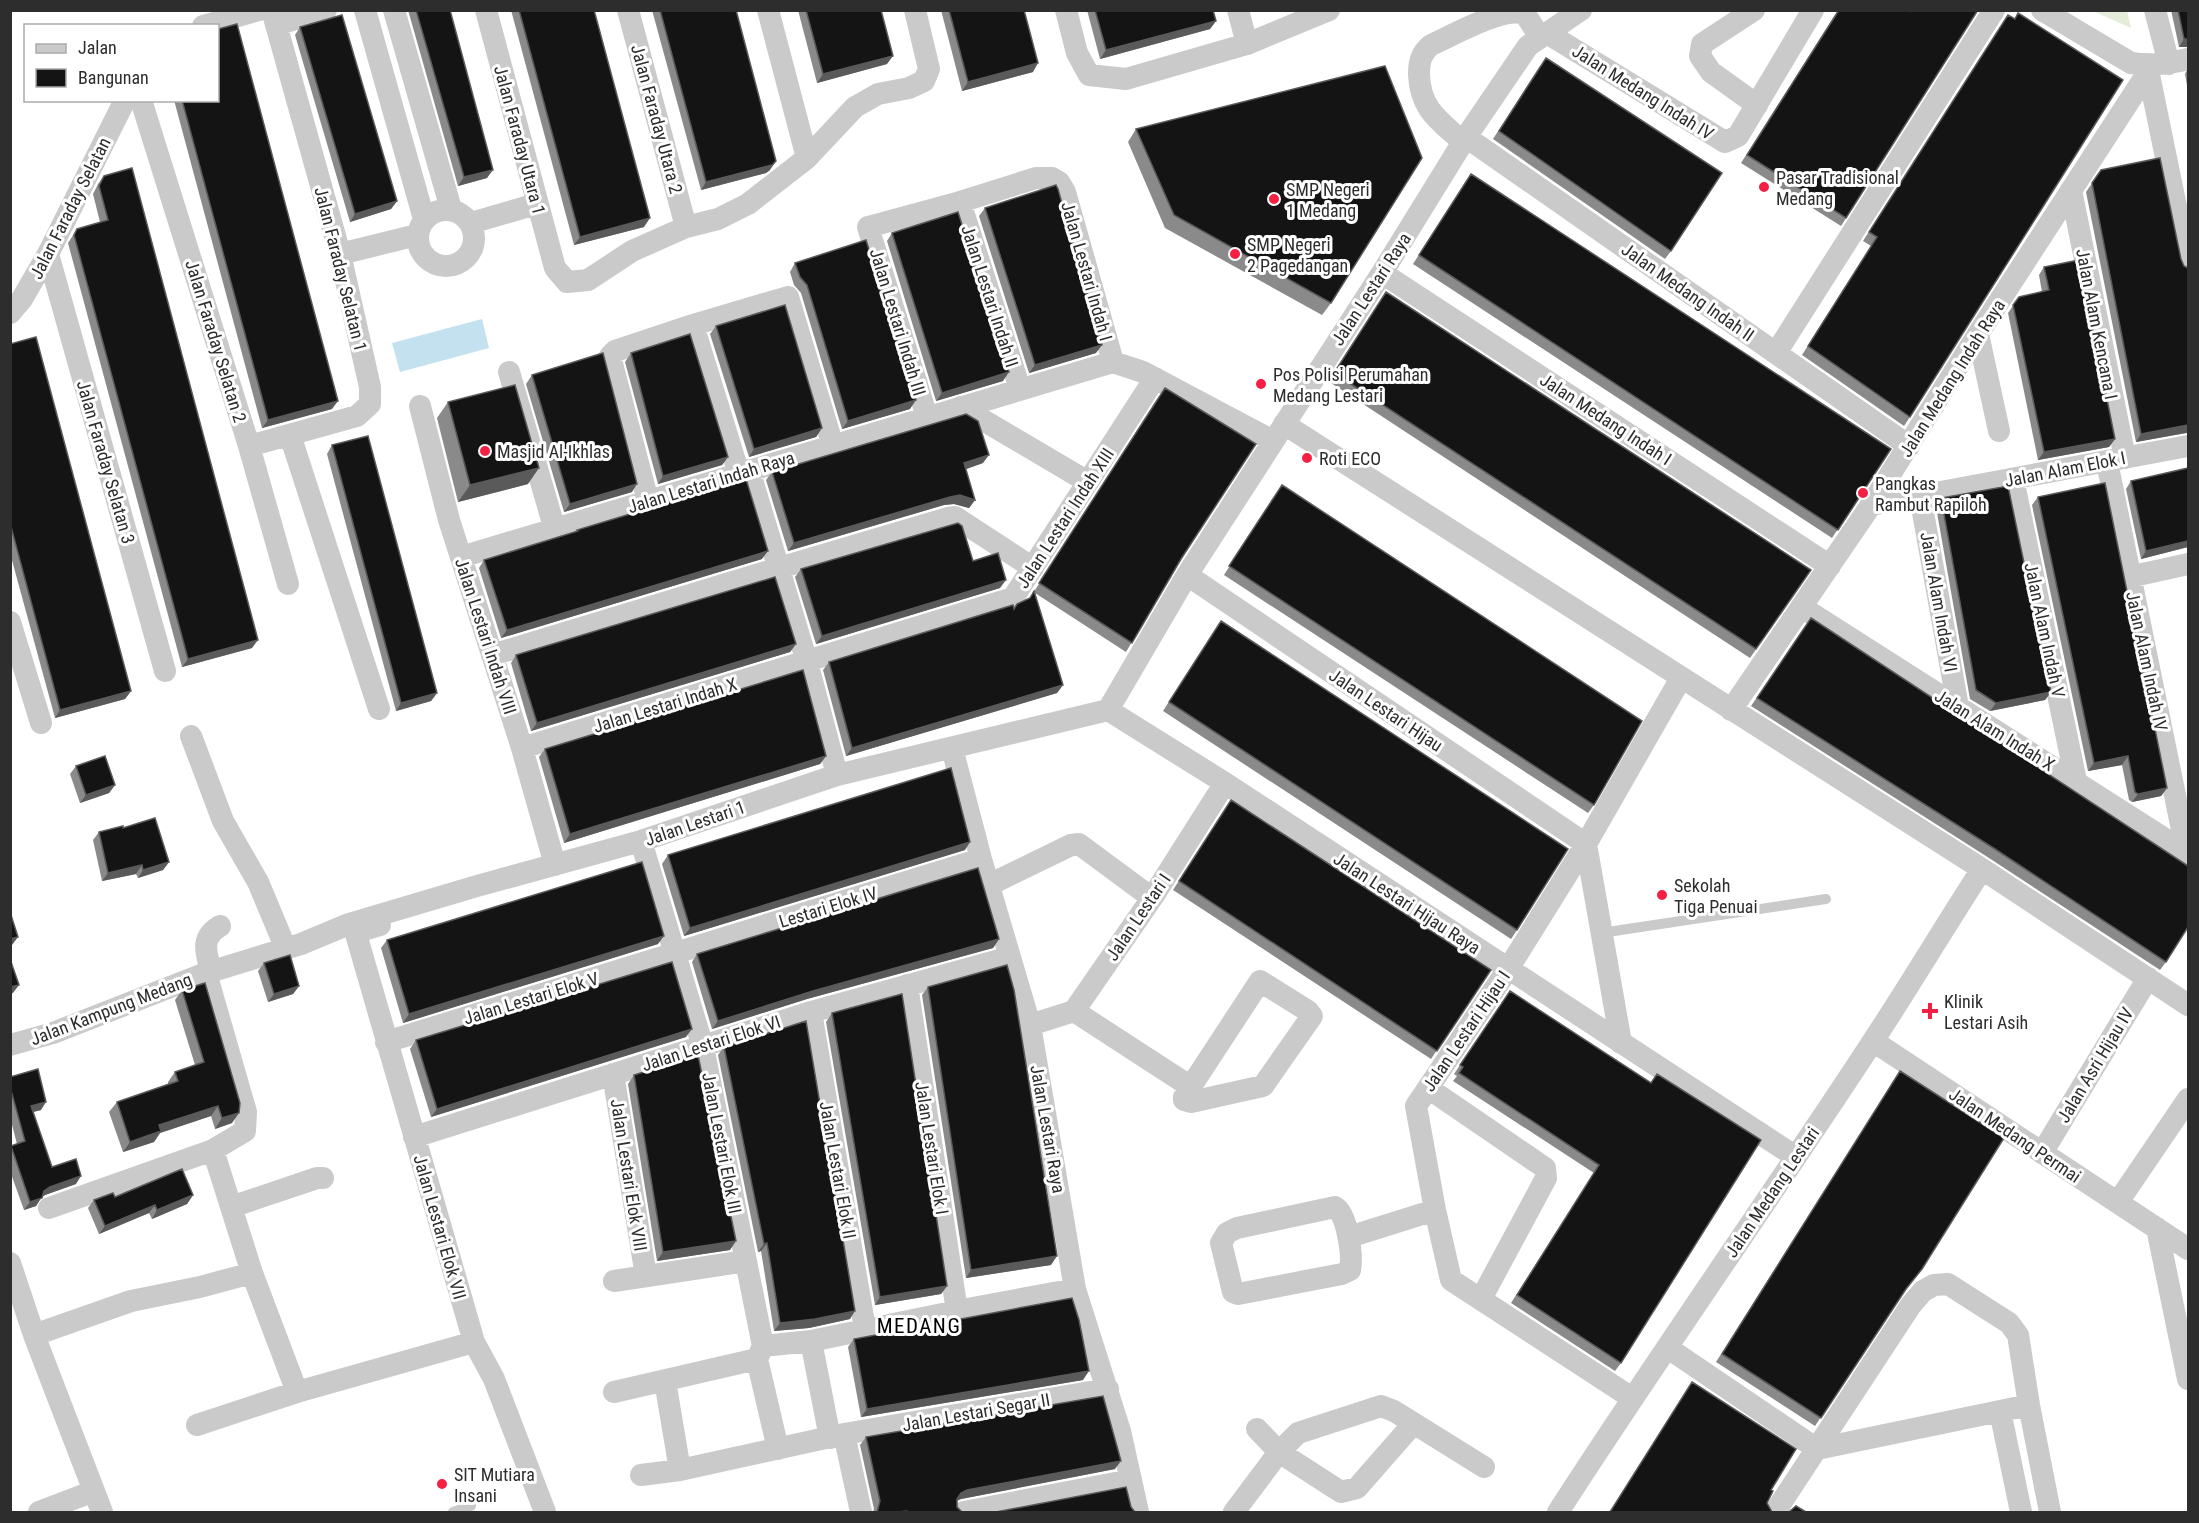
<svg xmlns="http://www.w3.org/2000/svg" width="2199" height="1523" viewBox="0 0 2199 1523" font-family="'Roboto Condensed',sans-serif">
  <rect width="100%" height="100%" fill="#fff"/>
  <path fill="#e5ecd9" d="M2093,11h34l4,17z"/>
  <path fill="#c3e1ee" d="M482,319l7,29 -89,24 -8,-29z"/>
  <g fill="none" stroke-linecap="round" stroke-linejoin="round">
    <path stroke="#cacaca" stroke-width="10" d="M1601,933l225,-34
      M453,1512l18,-6"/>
    <path stroke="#cacaca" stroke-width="22" d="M365,10l59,209
      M394,10l57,199
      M486,10l69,258 12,14 21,-2 44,-29 54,-24 32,-8 30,-15 59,-46 48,-51 23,-13 31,-6 15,-7 5,-12 -14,-59
      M628,10l58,217
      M768,10l39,148
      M1066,10l11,43 12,22 37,4 121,-35 82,-34
      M1238,10l9,34
      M1754,10l-52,34 -2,12 11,16 46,33
      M2042,10l89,53c20,3 38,1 57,-4
      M2155,10l14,54
      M276,25l50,-15
      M203,26l56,-16
      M1547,33l178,109 13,-6 75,-126
      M2147,65l41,200
      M141,100l108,346 39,138
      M1466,137l443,309
      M1464,143c-24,-22 -44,-33 -45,-69 0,-12 2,-21 12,-29 21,-9 72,-39 94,-31l15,23
      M2071,190l54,268
      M960,202l60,187
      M418 238a28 28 0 1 1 56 0a28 28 0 1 1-56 0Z
      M471,223l65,-19
      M48,254l117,417
      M340,254l77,-19
      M1382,273l448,293
      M10,313l12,-14 26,-45 77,-154
      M693,325l46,149
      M1978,334l21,97
      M1776,353l218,-343
      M509,372l46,158
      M420,406l29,114 73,228 33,117
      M961,407l127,75
      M927,417l-59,-190 92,-25 76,-24h16l7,4 6,10 48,170
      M1284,424l698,445 206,136
      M290,435l89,274
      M249,446l108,-30 13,-12v-17l-30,-133 -68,-244
      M2107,462l81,397
      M749,470l58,192 30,113
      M2013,479l63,302
      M1920,496l38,211
      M648,501l-38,-145 5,-5 78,-26 95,-28 45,149
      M1871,505l317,-59
      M461,557l652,-195 30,10 130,69
      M1187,575l399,269 35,199
      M2129,577l59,-13
      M1803,608l384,245
      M10,622l31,101
      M492,655l287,-87 169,-50 7,-1 6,4 72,47
      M1108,710l79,-135 195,-302 84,-136 62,-91 53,-36
      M1108,710l117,73 571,374
      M1731,710l140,-205 107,-171 170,-262
      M191,736l32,85 35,61 28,67
      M522,748l491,-150 142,-220
      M952,748l29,111 49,166 45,264 45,142 18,81
      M641,841l62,206 60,299 -6,13 21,90
      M989,885l82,-40 8,-1 73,54
      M380,925l-23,7 -1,2 118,408 20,37 51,133
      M211,971c-5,-19 -11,-33 9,-45
      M1260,981l48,30 4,5 -49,70 -72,16 -7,-2v-3z
      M907,985l50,326
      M1074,1011l117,76
      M811,1012l54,317
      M1030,1025l44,-14 78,-113 73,-115
      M1873,1041l315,208
      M386,1042l595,-183
      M10,1045l43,-12 153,-60 95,-29 48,-20 128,-38 164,-45 196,-66 271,-65
      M613,1074l33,202
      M1428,1088l117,80 1,10 -65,121
      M414,1137l397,-125 199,-55
      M213,1150l39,123
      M2042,1153l106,-175
      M2118,1202l70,-103
      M231,1207l86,-29h6
      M1335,1207c12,6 18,49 15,63l-8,4 -104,20 -5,-2 -12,-49 6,-10 10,-5z
      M49,1208l164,-58 32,-19 1,-19 -40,-139
      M2157,1228l31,151
      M1349,1237l86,-27
      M10,1263l24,72 68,177
      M614,1281l132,-20
      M34,1335l97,-34 69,-14 52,-14 45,119
      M811,1341l19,97
      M763,1346l48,-5 146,-30 118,-22
      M1668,1348l149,101 212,-44
      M665,1381l15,89
      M614,1392l143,-33
      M1632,1398l-181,-118 -16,-70 -19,-104 92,-137 78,-125 95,-166
      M2000,1411l21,101
      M197,1425l100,-33 177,-50
      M1257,1429l22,23 62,40 16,-4 56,-64
      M844,1434l17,78
      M641,1475l39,-5 164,-36 264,-45
      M39,1512l55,-21
      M964,1512l167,-32
      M1234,1512l45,-60 19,-19 83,-27 13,5 90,56
      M1558,1512c102,-158 211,-312 315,-471 37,-56 72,-115 109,-172
      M1775,1512l136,-207 12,-14 11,-6 14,-1 61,39 9,12 11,70 21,107"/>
  </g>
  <path fill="#8a8a8a" d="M408,10h42l37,168 -29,8z
    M511,10h83l50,217 -70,18z
    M652,10h84l34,160 -4,3 -65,17z
    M798,10h83l6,54 -70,19z
    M941,10h83l9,62 -71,19z
    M1087,10h126l3,11 -6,8 -110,30z
    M1838,10h140l-137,216 -100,-63z
    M2171,10h17v37h-9z
    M2008,15l-98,402 -6,9 -102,-71 69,-109 -8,-5z
    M300,27l97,174 -6,8 -41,13 -55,-187z
    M1540,66l131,185 -6,8 -172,-120z
    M2188,68v23l-3,-17z
    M174,100h44l114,309 -70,19z
    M1136,129l195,174 -9,12 -157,-87 -37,-86z
    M2101,170l80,89 3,7 2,167 -50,9 -50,-250z
    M104,176l148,472 -70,19 -114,-424 9,-14 23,-7 -7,-28 5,-10z
    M1465,183l426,266 -59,89 -419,-274z
    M985,208l111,145 -67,20 -50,-157z
    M892,233l111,148 -67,20 -49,-160z
    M795,263l115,146 -68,20 -41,-136 -7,-8 -4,-13z
    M2044,267l71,172 -6,8 -71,13 -30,-147 11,-16 23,-5 -3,-17z
    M1381,300l430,270 -61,88 -422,-277z
    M716,326l106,102 -6,9 -67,20 -39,-123z
    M10,344l121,347 -6,8 -70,19 -45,-165z
    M631,353l97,104 -6,8 -64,19 -33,-122z
    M532,375l100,117 -68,20 -38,-128z
    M1159,396l22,163 -55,93 -91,-59 28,92 -6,8 -211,63 -23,-86 6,-8 185,-54 16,-10z
    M448,402l80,82 -70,18 -21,-84z
    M332,445l105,248 -6,8 -35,10 -69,-257z
    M983,463l-17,6 9,31 -6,8 -15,-4 -10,1 -156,46 -22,-71 6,-8z
    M2188,468v79l-47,12 -15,-70 5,-8z
    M1276,494l318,311 -6,8 -364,-238z
    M2038,497l129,291 -6,8 -29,6 -3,-2 -7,-35 -34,6 -56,-266z
    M1941,498l110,194 -6,8 -55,11 -20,-12 -34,-192z
    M577,530l185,29 -261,79 -22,-70 5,-8 92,-28z
    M973,561l27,27 -184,56 -21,-67 6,-8z
    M1811,618l355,344 -6,8 -171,-112 -238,-152z
    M1215,630l302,300 -6,9 -348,-228z
    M796,644l-6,8 -259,79 -20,-68 5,-8z
    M545,749l281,7 -6,8 -256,79 -25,-86z
    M76,766l39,19 -6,8 -29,10 -10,-29z
    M1231,800l260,170 -60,89 -258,-169z
    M99,832l70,30 -6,8 -25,8 -2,-4 -34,7 -9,-41z
    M965,850l-281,86 -22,-72 6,-9z
    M999,939l-6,9 -186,51 -95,30 -20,-67 5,-8z
    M387,940l271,4 -255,79 -22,-75z
    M264,963l35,23 -6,8 -25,8 -10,-31z
    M928,987l123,278 -85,13 -44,-283z
    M182,990l50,133 -17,6 -4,-13 -51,17 -6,9 -31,10 -14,-40 8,-10 51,-18v-2l7,-10 20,-7 -20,-65z
    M1510,991l141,92 6,-9 -36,289 -6,8 -104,-68 83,-130 -141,-92 4,-5 -3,-2z
    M832,1013l115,273 -6,8 -66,11 -49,-283z
    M686,1037l-255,80 -21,-68 6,-9z
    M724,1047l126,272 -41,9 -35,3 -13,-80 -3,1 -40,-197z
    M1900,1071l22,198 -20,26 -87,131 -99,-64z
    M634,1075l96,175 -73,11 -29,-177z
    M10,1077l31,33 -8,2 19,55 24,17 -31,11 -3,2 -6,9 -12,4 -14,-39 1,-25 6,-2 -7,-27z
    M193,1195l-6,9 -35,15 -3,-6 -50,21 -11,-26 6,-8 21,-3z
    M854,1339l229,41 -222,37 -13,-70z
    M866,1437l249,32 -154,30 -4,2v6l5,5h-89l1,-3 -14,-64z"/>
  <path fill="#5a5a5a" d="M1216,21l-6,8 -110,30 6,-9z
    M2184,39h4v8h-9z
    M893,56l-6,8 -70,19 6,-9z
    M1038,63l-5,9 -71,19 6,-9z
    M776,161l-6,9 -4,3 -65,17 5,-8z
    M493,170l-6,8 -29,8 6,-9z
    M397,201l-6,8 -41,13 5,-8z
    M650,218l-6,9 -70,18 6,-8z
    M1102,345l-6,8 -67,20 6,-8z
    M1009,372l-6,9 -67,20 6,-8z
    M916,400l-6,9 -68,20 6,-8z
    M338,401l-6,8 -70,19 6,-8z
    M2188,425v9l-2,-1 -50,9 5,-8z
    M822,428l-6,9 -67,20 5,-8z
    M2115,439l-6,8 -71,13 6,-8z
    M989,455l-6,8 -25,9 6,-9z
    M728,457l-6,8 -64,19 5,-8z
    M539,468l-11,16 -70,18 12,-17z
    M637,484l-5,8 -68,20 6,-8z
    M960,495l15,5 -6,8 -15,-4 -10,1 -156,46 6,-8 156,-46z
    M2188,541v6l-47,12 5,-8z
    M768,551l-6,8 -261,79 6,-8z
    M1006,580l-6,8 -184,56 6,-8z
    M258,640l-6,8 -70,19 6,-8z
    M796,644l-6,8 -259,79 6,-8z
    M1063,685l-6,8 -211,63 6,-8z
    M131,691l-6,8 -70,19 5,-8z
    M2051,692l-6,8 -55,11 6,-8z
    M437,693l-6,8 -35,10 5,-8z
    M826,756l-6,8 -256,79 6,-9z
    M2128,756l-6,9 -34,6 6,-8z
    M115,785l-6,8 -29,10 6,-8z
    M2167,788l-6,8 -29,6 6,-8z
    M970,842l-5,8 -281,86 6,-8z
    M169,862l-6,8 -25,8 5,-8z
    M142,865l-6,9 -34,7 6,-8z
    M664,936l-6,8 -255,79 6,-9z
    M18,937l-6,8h-2v-6z
    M999,939l-6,9 -186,51 -95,30 6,-8 95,-30z
    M19,985l-6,8 -3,1v-7z
    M299,986l-6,8 -25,8 6,-8z
    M692,1029l-6,8 -255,80 6,-8z
    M46,1102l-5,8 -16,4 6,-8z
    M218,1106l-7,10 -51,17 -6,9 -31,10 7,-10 29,-17z
    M239,1113l-7,10 -17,6 7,-11z
    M81,1176l-5,8 -31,11 -4,3 -5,8 -12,4 6,-8 20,-15z
    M193,1195l-6,9 -35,15 5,-9z
    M155,1205l-6,8 -50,21 6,-8z
    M736,1241l-6,9 -73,11 6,-9z
    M767,1243l-6,8 -3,1 6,-8z
    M1057,1256l-6,9 -85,13 5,-8z
    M947,1286l-6,8 -66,11 5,-8z
    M855,1311l-5,8 -41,9 -35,3 6,-8z
    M1089,1371l-6,9 -222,37 6,-8z
    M1121,1461l-6,8 -154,30 -5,2 5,-8 6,-3z"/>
  <path fill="#141414" stroke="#5a5a5a" stroke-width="1.5" d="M416,10h34l43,160 -29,7z
    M519,10h75l56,208 -70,19z
    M660,10h76l40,151 -4,4 -66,17z
    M806,10h75l12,46 -70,18z
    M949,10h75l14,53 -70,19z
    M1095,10h118l3,11 -110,29z
    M1839,10h70l1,1v-1h68l-132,208 -99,-63z
    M2178,10h10v29h-4z
    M2018,13l105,67 -213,337 -102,-71 69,-109 -8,-5 139,-217 7,4z
    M342,15l55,186 -42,13 -55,-187z
    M237,24l101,377 -70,19 -86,-320h36v-71z
    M1546,58l176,115 -51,78 -172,-120z
    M1385,66l37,92 -91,145 -157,-88 -38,-86z
    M2160,158l21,101 3,7 4,2v157l-47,9 -49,-251 9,-13z
    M132,168l126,472 -70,19 -114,-424 3,-6 31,-9 -9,-34 5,-10z
    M1471,174l420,275 -53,81 -419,-275z
    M1056,185l2,4 44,156 -67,20 -50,-157z
    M958,212l51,160 -67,21 -50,-160z
    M866,240l50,160 -68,21 -41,-136 -7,-8 -5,-14z
    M2079,260l36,179 -71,13 -31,-147 6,-8 30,-7 -5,-23z
    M1386,292l425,278 -55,79 -422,-276z
    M785,305l37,123 -68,21 -38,-123z
    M690,334l38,123 -65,19 -32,-123z
    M36,337l95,354 -71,19 -50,-187v-179z
    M603,353l34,131 -67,20 -38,-129z
    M515,385l24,83 -69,17 -22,-83z
    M1165,388l91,56 -75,115 -49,84 -93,-60z
    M966,414l12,7 11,34 -25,8 11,37 -15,-5 -10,2 -156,46 -22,-71z
    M368,436l69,257 -36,10 -69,-258z
    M2188,468v73l-42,10 -15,-70z
    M746,479l22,72 -261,79 -23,-70 94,-29 -1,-1z
    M2105,483l62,305 -29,6 -3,-2 -7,-36 -34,7 -56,-266z
    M1282,485l360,236 -48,84 -365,-239z
    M2008,486l43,206 -55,11 -20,-13 -35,-192z
    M958,523l4,3 11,35 25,-8 8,27 -184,56 -21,-67z
    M775,577l21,67 -259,79 -21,-68z
    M1034,591l29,94 -211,63 -23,-86 184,-57 1,4 3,-5 13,-6z
    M1811,618l377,248v61l-22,35 -171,-113 -238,-151z
    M1221,621l347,228 -51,81 -348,-228z
    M803,670l23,86 -256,78 -25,-85z
    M105,756l10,29 -29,10 -10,-29z
    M951,768l19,74 -280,86 -22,-73z
    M1231,800l260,170 -54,81 -258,-170z
    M155,818l14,44 -26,8 -1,-5 -34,8 -9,-41 24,-6v2z
    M642,862l22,74 -255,78 -22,-74z
    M978,868l21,71 -186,52 -95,30 -21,-67z
    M10,912l8,25 -8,2z
    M290,955l9,31 -25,8 -10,-31z
    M10,959l9,26 -9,2z
    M672,962l20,67 -255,80 -21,-69z
    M1007,965l7,25 43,266 -86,14 -43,-283z
    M205,983l35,120 -1,10 -17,5 -4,-12 -59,19 2,6 -31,11 -13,-40 61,-21 -3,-9 29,-10 -22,-72z
    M1510,991l141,92 6,-9 104,66 -140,223 -104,-68 82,-130 -140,-92 4,-6 -3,-2z
    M902,994l45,292 -67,11 -48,-284z
    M806,1021l49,290 -40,8 -35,4 -13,-80 -3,1 -40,-197z
    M698,1055l38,186 -73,11 -29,-177z
    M38,1069l8,33 -15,4 21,61 24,-8 5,17 -31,11 -6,4 -2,7 -12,4 -19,-56 14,-5 -15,-54v-10z
    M1900,1071l104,67 -82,131 -16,20 -85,129 -99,-64z
    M182,1169l11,26 -36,15 -2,-5 -50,21 -11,-26 19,-7 2,4z
    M1072,1298l7,22 10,51 -222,38 -13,-70z
    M1692,1382l104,67 -25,41 2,1 -6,12 5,9h-162z
    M1103,1396l18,65 -154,29 -6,3 -4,6v8l5,5h-55v-1l-9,1h-21l3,-11 -14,-64z
    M1126,1487l5,20 4,5h-139z
    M1796,1506l10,6h-17z"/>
  <g fill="#f32044" stroke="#fff" stroke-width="2">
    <circle cx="1764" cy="187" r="6"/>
    <circle cx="1274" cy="199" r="6"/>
    <circle cx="1235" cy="254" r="6"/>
    <circle cx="1261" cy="384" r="6"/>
    <circle cx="485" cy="451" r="6"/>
    <circle cx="1307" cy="458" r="6"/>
    <circle cx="1863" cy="493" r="6"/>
    <circle cx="1662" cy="895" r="6"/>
    <path d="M1927 1002h6v6h6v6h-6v6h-6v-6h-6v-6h6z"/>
    <circle cx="442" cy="1484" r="6"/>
  </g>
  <g text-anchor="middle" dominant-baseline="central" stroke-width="6" stroke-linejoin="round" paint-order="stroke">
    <g font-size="18" fill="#2d2d2d" stroke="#fff">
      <text transform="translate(1643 92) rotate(32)">Jalan Medang Indah IV</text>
      <text transform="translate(657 119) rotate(75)">Jalan Faraday Utara 2</text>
      <text transform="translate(520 140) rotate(75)">Jalan Faraday Utara 1</text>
      <text transform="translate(70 208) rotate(-63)">Jalan Faraday Selatan</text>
      <text transform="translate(341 269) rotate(76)">Jalan Faraday Selatan 1</text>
      <text transform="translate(1087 271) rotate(74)">Jalan Lestari Indah I</text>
      <text transform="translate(1371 289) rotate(-57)">Jalan Lestari Raya</text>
      <text transform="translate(1688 292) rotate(35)">Jalan Medang Indah II</text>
      <text transform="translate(990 296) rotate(72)">Jalan Lestari Indah II</text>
      <text transform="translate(898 322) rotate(73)">Jalan Lestari Indah III</text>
      <text transform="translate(2097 324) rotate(79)">Jalan Alam Kencana I</text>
      <text transform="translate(216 341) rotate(73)">Jalan Faraday Selatan 2</text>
      <text transform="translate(1952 378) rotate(-58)">Jalan Medang Indah Raya</text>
      <text transform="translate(1606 419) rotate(33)">Jalan Medang Indah I</text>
      <text transform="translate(106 462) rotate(74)">Jalan Faraday Selatan 3</text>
      <text transform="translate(2065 469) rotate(-11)">Jalan Alam Elok I</text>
      <text transform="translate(711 482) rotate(-17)">Jalan Lestari Indah Raya</text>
      <text transform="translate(1065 518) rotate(-57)">Jalan Lestari Indah XIII</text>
      <text transform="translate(1939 602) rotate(80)">Jalan Alam Indah VI</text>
      <text transform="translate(2045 630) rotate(78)">Jalan Alam Indah V</text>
      <text transform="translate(486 636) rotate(72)">Jalan Lestari Indah VIII</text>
      <text transform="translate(2147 661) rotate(78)">Jalan Alam Indah IV</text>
      <text transform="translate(665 705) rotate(-17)">Jalan Lestari Indah X</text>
      <text transform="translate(1386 710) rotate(34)">Jalan Lestari Hijau</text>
      <text transform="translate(1995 730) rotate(32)">Jalan Alam Indah X</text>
      <text transform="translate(695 823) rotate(-19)">Jalan Lestari 1</text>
      <text transform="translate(1407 903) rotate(33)">Jalan Lestari Hijau Raya</text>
      <text transform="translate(828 907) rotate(-17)">Lestari Elok IV</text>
      <text transform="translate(1138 917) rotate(-56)">Jalan Lestari I</text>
      <text transform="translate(531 998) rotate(-17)">Jalan Lestari Elok V</text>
      <text transform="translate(111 1009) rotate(-21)">Jalan Kampung Medang</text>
      <text transform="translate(1466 1031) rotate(-56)">Jalan Lestari Hijau I</text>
      <text transform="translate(711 1043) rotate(-18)">Jalan Lestari Elok VI</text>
      <text transform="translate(2095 1065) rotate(-59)">Jalan Asri Hijau IV</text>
      <text transform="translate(1048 1129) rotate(80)">Jalan Lestari Raya</text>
      <text transform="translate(2015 1135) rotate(34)">Jalan Medang Permai</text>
      <text transform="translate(722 1143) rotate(79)">Jalan Lestari Elok III</text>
      <text transform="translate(932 1148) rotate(81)">Jalan Lestari Elok I</text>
      <text transform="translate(838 1170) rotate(80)">Jalan Lestari Elok II</text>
      <text transform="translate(629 1175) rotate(81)">Jalan Lestari Elok VIII</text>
      <text transform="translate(1772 1192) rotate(-56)">Jalan Medang Lestari</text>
      <text transform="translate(440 1227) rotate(74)">Jalan Lestari Elok VII</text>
      <text transform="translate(976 1412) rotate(-10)">Jalan Lestari Segar II</text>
    </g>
    <g font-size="18" fill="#2d2d2d" stroke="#fff" text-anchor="start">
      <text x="1776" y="177">Pasar Tradisional<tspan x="1776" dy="21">Medang</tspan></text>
      <text x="1286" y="189">SMP Negeri<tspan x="1286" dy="21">1 Medang</tspan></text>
      <text x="1247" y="244">SMP Negeri<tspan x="1247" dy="21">2 Pagedangan</tspan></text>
      <text x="1273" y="374">Pos Polisi Perumahan<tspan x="1273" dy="21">Medang Lestari</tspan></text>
      <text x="497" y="451">Masjid Al-Ikhlas</text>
      <text x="1319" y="458">Roti ECO</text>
      <text x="1875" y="483">Pangkas<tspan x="1875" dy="21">Rambut Rapiloh</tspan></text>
      <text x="1674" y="885">Sekolah<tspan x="1674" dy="21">Tiga Penuai</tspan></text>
      <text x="1944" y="1001">Klinik<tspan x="1944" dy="21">Lestari Asih</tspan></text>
      <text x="454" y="1474">SIT Mutiara<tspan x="454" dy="21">Insani</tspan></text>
    </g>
    <g font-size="21" letter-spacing="1.5" fill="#000" stroke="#fff">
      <text x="919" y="1326">MEDANG</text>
    </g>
  </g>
  <rect width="2199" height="1523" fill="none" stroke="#2d2d2d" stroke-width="24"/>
  <rect x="24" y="24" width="195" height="78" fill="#ffffff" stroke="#ababab" stroke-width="1.5"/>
  <rect x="36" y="44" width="30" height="9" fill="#cacaca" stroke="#ababab" stroke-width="1.5"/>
  <text x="78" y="54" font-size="18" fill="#2d2d2d">Jalan</text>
  <rect x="36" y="69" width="30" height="18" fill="#141414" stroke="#ababab" stroke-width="1.5"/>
  <text x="78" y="84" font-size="18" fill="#2d2d2d">Bangunan</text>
</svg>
